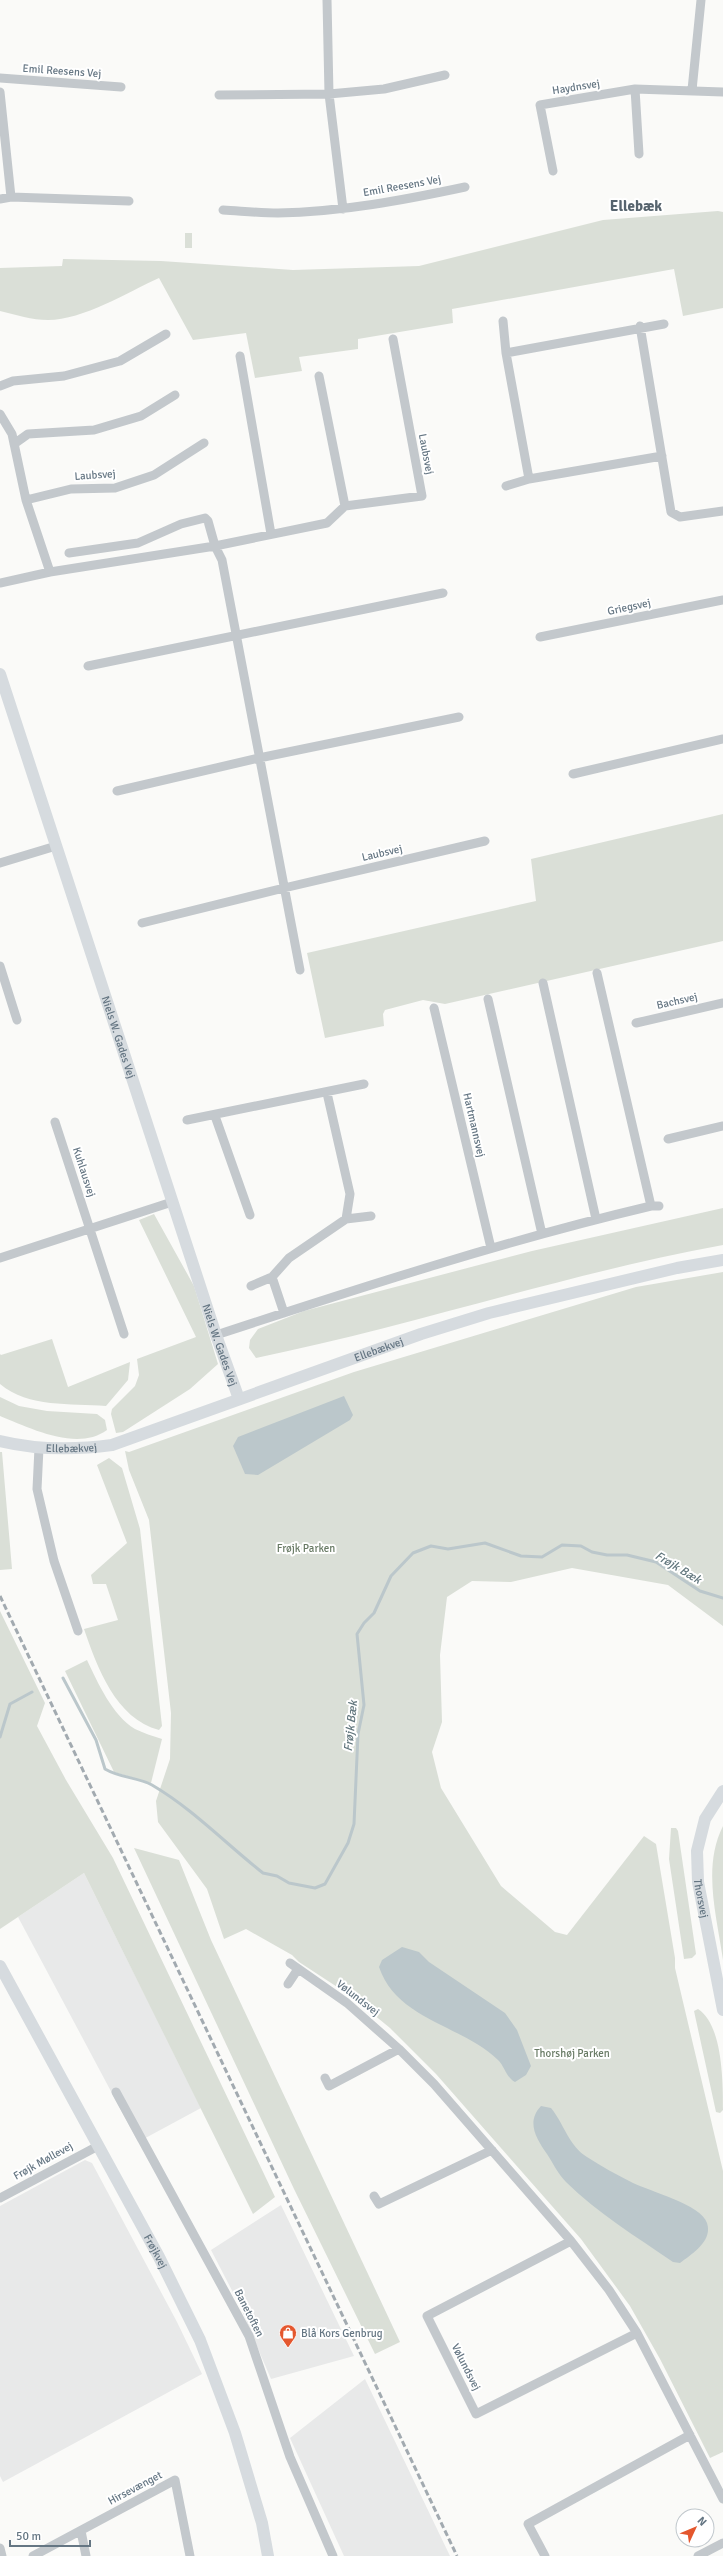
<svg xmlns="http://www.w3.org/2000/svg" width="723" height="2556" viewBox="0 0 723 2556" font-family="Signika,sans-serif">
  <rect width="100%" height="100%" fill="#fafaf8"/>
  <path fill="#e8e9e9" d="M84,1873l117,235 -63,34 -120,-225z
    M85,2160l7,3 85,159 25,52 -199,108 -3,-6v-270z
    M281,2205l73,151 -83,23 -32,-75 -28,-54z
    M365,2379l85,177h-106l-54,-118z"/>
  <path fill="#dadfd7" d="M718,211l5,1v96l-40,8 -9,-47 -222,40 1,14 -95,16v10l-59,8 3,14 -47,7 -9,-45 -53,7 -34,-62c-31,14 -76,42 -111,42 -16,0 -32,-5 -48,-9v-43l62,-2 1,-7 98,2 132,9 126,-4 184,-46z
    M185,233h7v15h-7z
    M723,814v127l-278,63 -22,-4 -38,10 -2,4 1,12 -59,12 -18,-85 229,-52 -5,-42z
    M723,1208v37c-158,29 -310,81 -467,113l-7,-10 1,-8 8,-11 46,-18 228,-60z
    M154,1214l40,72 24,78 -28,25 -67,43 -7,1 -5,-19 1,-5 23,-23 4,-11 -2,-16 59,-22 -57,-117z
    M723,1272v354l-55,-41 -96,-17 -61,14 -39,-1 -25,16 -7,58 2,67 -10,30 9,36 60,98 54,46 12,3 77,-99 12,8 19,114v10l48,203v281l-13,6 -50,-99 -30,-53 -49,-67 -145,-165 -46,-46 -39,-32 -52,-34 -7,-7 -46,-26 -22,10 -17,-50 -49,-67 -2,-21 14,-42 1,-46 -22,-193 -20,-50 -4,-19 4,1 225,-80 282,-85z
    M52,1339l16,48 62,-25 -2,18 -22,26c-36,-3 -77,2 -106,-22v-30l1,1z
    M0,1397l19,9 28,5 50,3 8,6 2,10c-30,22 -77,-2 -107,-14z
    M0,1452h2l10,117 -12,1z
    M109,1458l13,10 18,61 22,197 -3,4c-43,-11 -62,-63 -75,-101l34,-9 -12,-36h-13l-2,-9 36,-32 -30,-78z
    M0,1611l45,92 -8,23 29,54 47,78 162,339 -22,17 -169,-341 -84,56z
    M87,1660c11,23 25,55 48,69 8,4 18,7 27,10l-11,44 -37,-11 -49,-101z
    M723,1826v134c-6,-43 -21,-93 0,-134z
    M671,1828h5l2,3 18,123 -4,4 -8,1 -15,-100z
    M134,1848l45,12 32,80 189,402 -25,12 -81,-165z
    M698,2009c25,16 25,74 25,101l-3,3 -4,-1 -22,-101z"/>
  <path fill="#bbc7cb" d="M344,1396l9,19 -3,5 -92,55 -13,-1 -12,-28 5,-9z
    M402,1947l17,5 10,10 76,51 12,17 14,36 -5,9 -11,7c-9,-5 -10,-15 -17,-22 -36,-35 -101,-40 -119,-93l3,-7z
    M541,2106l10,2c13,16 18,38 36,49 14,9 30,18 46,26 16,8 69,22 74,40 6,18 -15,31 -27,40l-7,-1c-36,-25 -76,-49 -107,-80 -8,-8 -13,-19 -19,-28 -11,-16 -21,-32 -6,-48z"/>
  <g fill="none" stroke-linecap="round" stroke-linejoin="round">
    <path stroke="#bbc7cb" stroke-width="3" d="M63,1678l33,62 9,29c15,9 32,8 47,16 41,24 74,59 111,88l14,3 12,7 26,5 10,-4 23,-41 6,-19 4,-90 6,-29 -7,-71 7,-11 10,-10 17,-37 22,-23 18,-7 17,3 37,-6 36,13 21,1 20,-12 19,1 11,6 15,3h20l29,7 44,29 23,7
      M0,1737l10,-33 22,-12"/>
    <path stroke="#c3c8cc" stroke-width="9" d="M327,0l2,94 14,115
      M0,78l121,9
      M635,89l4,65
      M692,90l9,-90
      M0,92l11,105
      M219,95l110,-1 55,-5 61,-14
      M553,171l-13,-66 95,-16 88,3
      M0,199l11,-2 118,4
      M223,210c18,1 37,3 55,3 63,-1 126,-13 187,-26
      M503,321l3,32 23,126
      M640,326l31,186 9,5 43,-6
      M506,353l158,-29
      M240,356l31,178
      M319,376l26,130
      M0,386l13,-5 51,-5 56,-15 46,-27
      M0,414l12,20 14,66 24,72
      M14,444l14,-10 66,-4 47,-14 34,-21
      M506,486l23,-7 133,-23
      M26,500l45,-11 44,-1 39,-13 50,-32
      M69,553l69,-10 43,-19 24,-6 3,3 7,25 112,-23 18,-17 77,-10 -29,-157
      M0,583l50,-11 165,-26 7,14 78,410
      M540,637l183,-37
      M88,666l355,-73
      M573,774l150,-35
      M117,791l142,-33 200,-41
      M0,863l56,-17
      M142,923l142,-35 201,-47
      M0,966l17,54
      M597,973l54,233
      M543,983l53,236
      M488,999l54,235
      M434,1008l57,240
      M636,1023l87,-20
      M327,1093l23,101 -4,25
      M215,1116l35,99
      M187,1120l177,-36
      M55,1122l69,212
      M668,1139l55,-13
      M0,1258l172,-56
      M272,1277l12,36
      M251,1286l21,-9 17,-19 57,-39 25,-3
      M216,1335c144,-47 287,-94 435,-129h8
      M39,1448l-2,41 17,72 24,70
      M290,1963l57,40 52,46 35,35 137,157 38,49 28,43 86,166
      M288,1984l10,-15
      M325,2078l4,8 70,-37
      M116,2092l133,244 41,121 43,99
      M374,2196l5,8 113,-54
      M0,2198l98,-52
      M571,2241l-144,75 49,98 161,-81
      M81,2531l5,25
      M0,2548l2,8
      M33,2556l142,-76 15,76
      M545,2556l-17,-32 162,-89
      M698,2556l25,-13"/>
    <g stroke="#d6dbdf" stroke-width="12">
      <path id="s1" d="M0,674l216,661 23,64"/>
      <path id="s2" d="M0,1441c37,9 74,9 112,4l309,-111 68,-21 188,-45 46,-8"/>
      <path id="s3" d="M723,1791l-18,28 -8,32 1,31 25,128"/>
      <path id="s4" d="M0,1966l159,291 41,83 35,93 27,90 6,33"/>
    </g>
    <path stroke="#a2aab0" stroke-width="3" stroke-dasharray="6 3" stroke-linecap="butt" d="M0,1596l457,960"/>
  </g>
  <defs>
    <g id="shop-pin" transform="scale(0.9)"><path d="M0 17L-7.5 6A9.5 9.5 0 1 1 7.5 6Z" fill="#e4572e" stroke="#fff"/><path d="M-5-2.5h2.3a2.7 3.5 0 0 1 5.4 0H5L5.5 6h-11ZM-1.5-2.5h3a1.5 2.3 0 0 0-3 0Z" fill="#fff"/></g>
  </defs>
  <g fill-rule="evenodd">
    <use href="#shop-pin" x="288" y="2333"/>
  </g>
  <g text-anchor="middle" dominant-baseline="central" stroke-width="4" stroke-linejoin="round" paint-order="stroke">
    <g font-size="11" fill="#657683" stroke="#fff">
      <text transform="translate(62 71) rotate(4)">Emil Reesens Vej</text>
      <text transform="translate(576 87) rotate(-9)">Haydnsvej</text>
      <text transform="translate(402 186) rotate(-10)">Emil Reesens Vej</text>
      <text transform="translate(426 454) rotate(79)">Laubsvej</text>
      <text transform="translate(95 475) rotate(-4)">Laubsvej</text>
      <text transform="translate(629 607) rotate(-12)">Griegsvej</text>
      <text transform="translate(382 853) rotate(-13)">Laubsvej</text>
      <text transform="translate(677 1001) rotate(-13)">Bachsvej</text>
      <text stroke="none"><textPath href="#s1" startOffset="382">Niels W. Gades Vej</textPath></text>
      <text transform="translate(474 1125) rotate(77)">Hartmannsvej</text>
      <text transform="translate(84 1172) rotate(72)">Kuhlausvej</text>
      <text stroke="none"><textPath href="#s1" startOffset="706">Niels W. Gades Vej</textPath></text>
      <text stroke="none"><textPath href="#s2" startOffset="396">Ellebækvej</textPath></text>
      <text stroke="none"><textPath href="#s2" startOffset="72">Ellebækvej</textPath></text>
      <text stroke="none"><textPath href="#s3" startOffset="114">Thorsvej</textPath></text>
      <text transform="translate(358 1998) rotate(38)">Vølundsvej</text>
      <text transform="translate(43 2161) rotate(-29)">Frøjk Møllevej</text>
      <text stroke="none"><textPath href="#s4" startOffset="325">Frøjkvej</textPath></text>
      <text transform="translate(249 2313) rotate(63)">Banetoften</text>
      <text transform="translate(466 2367) rotate(63)">Vølundsvej</text>
      <text transform="translate(135 2488) rotate(-28)">Hirsevænget</text>
    </g>
    <g font-size="11" fill="#687a64" stroke="#fff">
      <text x="306" y="1548">Frøjk Parken</text>
      <text x="572" y="2053">Thorshøj Parken</text>
    </g>
    <g font-size="11" fill="#657683" stroke="#fff" text-anchor="start">
      <text x="301" y="2333">Blå Kors Genbrug</text>
    </g>
    <g font-size="12" font-style="italic" fill="#60757c" stroke="#fff">
      <text transform="translate(678 1568) rotate(31)">Frøjk Bæk</text>
      <text transform="translate(351 1726) rotate(-84)">Frøjk Bæk</text>
    </g>
    <g font-size="15" font-weight="bold" fill="#57646e" stroke="#fff">
      <text x="636" y="206">Ellebæk</text>
    </g>
  </g>
  <g transform="translate(695 2528) rotate(46)"><circle r="19" fill="#ffffff" stroke="#c1c8cd"/>
  <path d="M0-3L7 15L0 10L-7 15Z" fill="#e4572e"/>
  <text y="-6" font-size="11" font-weight="bold" text-anchor="middle" fill="#657683">N</text>
  </g>
  <path d="M10 2540v6h80v-6" fill="none" stroke="#657683" stroke-width="2"/>
  <text x="16" y="2540" font-size="12" fill="#657683" stroke="#ffffff" stroke-width="3" paint-order="stroke">50 m</text>
</svg>
